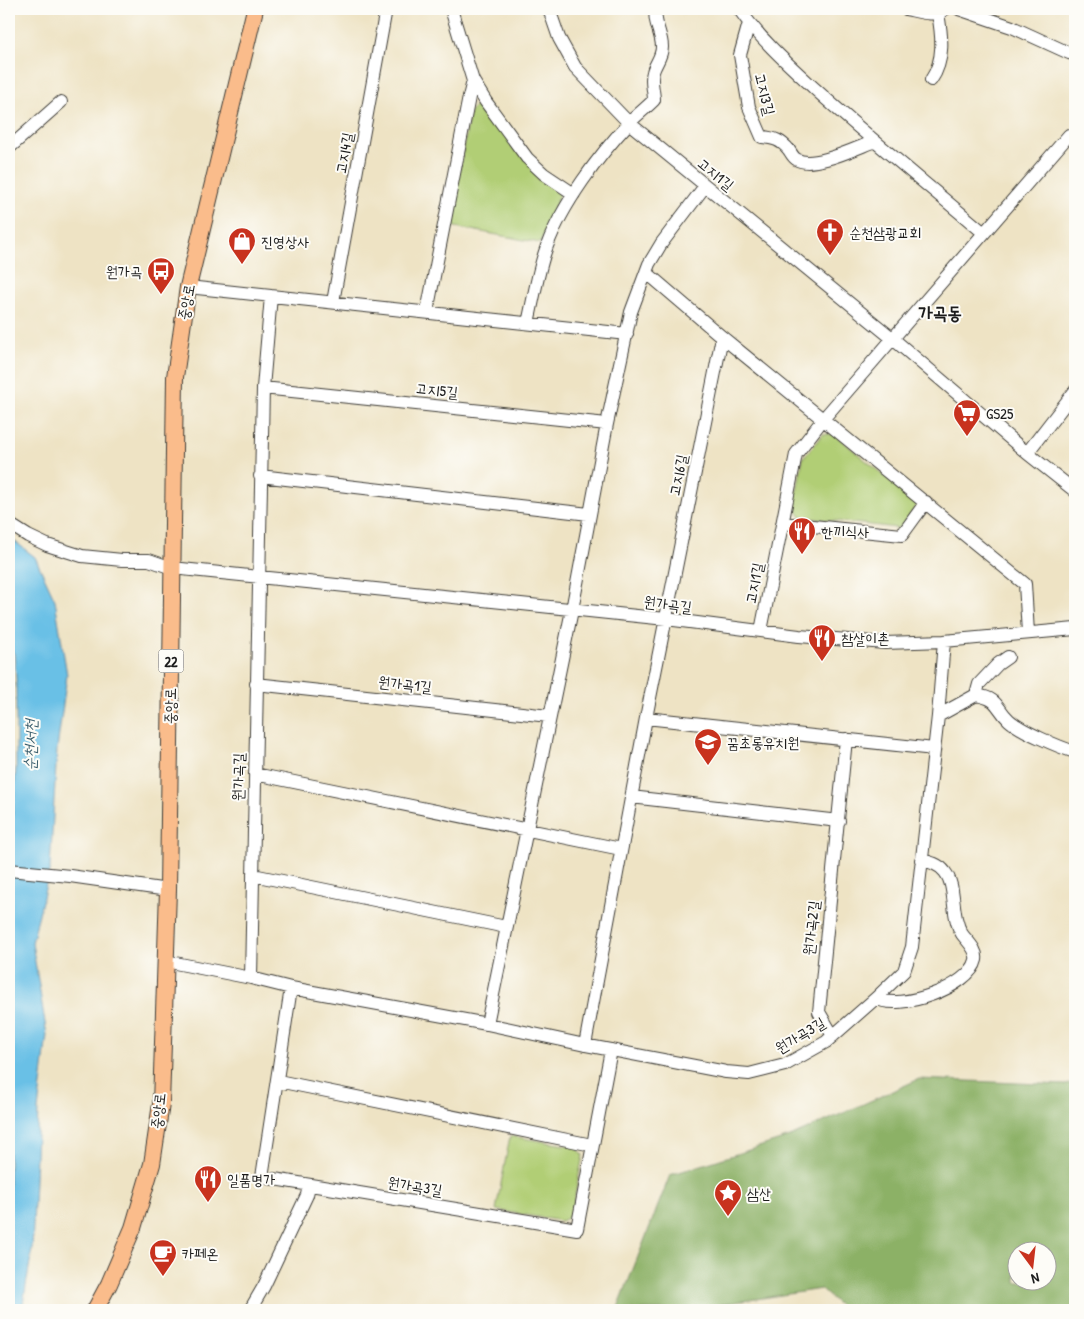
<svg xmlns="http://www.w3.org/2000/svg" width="1084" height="1319" viewBox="0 0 1084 1319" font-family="'Patrick Hand','Poor Story',sans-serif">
  <rect width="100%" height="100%" fill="#fdfcf7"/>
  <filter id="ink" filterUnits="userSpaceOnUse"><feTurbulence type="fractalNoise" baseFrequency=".02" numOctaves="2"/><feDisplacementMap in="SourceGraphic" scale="10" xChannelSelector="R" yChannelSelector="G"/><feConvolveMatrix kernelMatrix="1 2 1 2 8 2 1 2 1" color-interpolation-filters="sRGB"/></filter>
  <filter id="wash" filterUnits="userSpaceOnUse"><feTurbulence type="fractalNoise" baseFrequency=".0096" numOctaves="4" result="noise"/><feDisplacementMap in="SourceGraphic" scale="20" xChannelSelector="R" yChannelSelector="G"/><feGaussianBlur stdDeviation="1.12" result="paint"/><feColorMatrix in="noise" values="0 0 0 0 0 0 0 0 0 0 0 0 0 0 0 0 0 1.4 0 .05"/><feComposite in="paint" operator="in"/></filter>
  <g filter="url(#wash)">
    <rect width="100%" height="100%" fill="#eee3c4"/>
    <path fill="#b1ce75" stroke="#667548" d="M484,105l77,86 -21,52 -90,-17 20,-115 5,-4z
      M823,434h11l84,70 -17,23 -4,1 -96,-11 -7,-10 9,-49z
      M510,1136l67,11 6,8 -12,61 -10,5 -65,-11z"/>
    <path fill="#8cb166" stroke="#546641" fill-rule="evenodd" d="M919,1079l147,6 9,-3v228h-231l-23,-21 -137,21h-67l53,-135 120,-38zM1016,1252h30v30h-30z"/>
    <path fill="#69c0e6" stroke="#426e81" d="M9,537l26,20 20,43 12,75 -10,74 -7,119 -18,75 15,92 -9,75 -6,140 -10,60h-13v-449l7,-93v-89l-2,-25 -5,-9z"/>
  </g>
  <g filter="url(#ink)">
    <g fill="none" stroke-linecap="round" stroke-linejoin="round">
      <g stroke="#3c3a35" stroke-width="14">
        <path id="minor" d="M451,9l22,72 13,21 41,56 17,16 30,20
          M549,9l10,29 16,29 54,56 263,215 135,115 48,38
          M739,9c21,30 49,55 76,80 55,50 113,96 169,144
          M906,9c11,2 29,9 39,0
          M959,9l53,18 57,26 6,1
          M749,23l-9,32 9,52 13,30c12,1 19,3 27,13 2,3 4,7 7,9 16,11 62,-12 79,-18
          M931,80c14,-20 11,-44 7,-67
          M9,148l52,-46
          M646,272l76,65 303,247 3,49
          M188,287l439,47
          M333,302l53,-293
          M427,312l42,-215 4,-16
          M528,323c6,-26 10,-53 19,-77 15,-41 52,-91 82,-123 8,-8 17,-15 25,-23 0,-9 -4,-19 -1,-28 2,-8 9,-15 9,-25 0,-13 -9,-25 -6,-38
          M263,388l344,36
          M1027,453l48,-62
          M260,476l329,38
          M783,523l119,12 24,-33
          M9,524l19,12 19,9 35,11 40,4h27l23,8 494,51 133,17 86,7 59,-2 131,-12
          M761,631l35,-177 28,-36 245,-283h6
          M256,684l293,32
          M976,695c24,4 19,12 33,25 12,11 50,27 66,32
          M976,695l3,-11 19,-20 10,-7
          M938,716l38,-21
          M646,718l288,31
          M255,774l366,75
          M631,797l208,24
          M9,870l61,6 98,14
          M253,875l253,52
          M165,961l86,17 40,10 196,36 98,21 141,27 23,2 36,-9 41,-23 50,-44 28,-27 8,-24 26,-231 6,-75
          M251,978l12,-590 8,-92
          M291,988l-29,189 315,52 34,-179
          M876,998c23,14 94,-11 100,-38 2,-10 -9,-19 -14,-26 -12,-20 -5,-47 -17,-62 -6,-8 -15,-10 -24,-12
          M487,1024l85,-414 35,-186 24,-112 18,-48 12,-20 44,-58
          M833,1036l-14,-24 27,-273
          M585,1045l61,-327 76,-381
          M278,1081l314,64
          M250,1310l14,-24 43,-91 2,-10"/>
      </g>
      <g stroke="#3c3a35" stroke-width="18">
        <path id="major" d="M95,1310l14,-26 24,-56 19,-64 9,-60 7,-214 7,-513 13,-90 67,-278"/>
      </g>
      <path stroke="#3c3a35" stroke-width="2.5" stroke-dasharray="4 4" stroke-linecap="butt" d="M9,699l2,20 -2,19"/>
      <use href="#minor" stroke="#fff" stroke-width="12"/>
      <use href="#major" stroke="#fabc8b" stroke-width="16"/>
    </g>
  </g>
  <defs>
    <g id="church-pin" transform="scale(1.4375)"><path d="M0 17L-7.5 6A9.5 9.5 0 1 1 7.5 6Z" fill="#c8321e" stroke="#fdfcf7"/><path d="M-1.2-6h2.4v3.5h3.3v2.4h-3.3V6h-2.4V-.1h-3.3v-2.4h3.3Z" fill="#fff"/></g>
    <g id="shop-pin" transform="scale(1.4375)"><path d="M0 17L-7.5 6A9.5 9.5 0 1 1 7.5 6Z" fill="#c8321e" stroke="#fdfcf7"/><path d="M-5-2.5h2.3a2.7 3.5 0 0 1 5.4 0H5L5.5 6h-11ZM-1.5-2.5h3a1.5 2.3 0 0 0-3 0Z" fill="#fff"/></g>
    <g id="bus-pin" transform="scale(1.4375)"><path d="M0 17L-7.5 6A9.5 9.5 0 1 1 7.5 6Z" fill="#c8321e" stroke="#fdfcf7"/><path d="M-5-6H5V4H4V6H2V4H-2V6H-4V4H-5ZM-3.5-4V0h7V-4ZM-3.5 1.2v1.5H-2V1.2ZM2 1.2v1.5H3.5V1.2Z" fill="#fff"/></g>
    <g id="supermarket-pin" transform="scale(1.4375)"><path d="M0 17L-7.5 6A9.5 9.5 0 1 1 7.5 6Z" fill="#c8321e" stroke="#fdfcf7"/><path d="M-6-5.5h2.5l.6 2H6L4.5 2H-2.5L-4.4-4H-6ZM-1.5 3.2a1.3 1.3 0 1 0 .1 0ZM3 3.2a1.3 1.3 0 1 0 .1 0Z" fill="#fff"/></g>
    <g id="restaurant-pin" transform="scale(1.4375)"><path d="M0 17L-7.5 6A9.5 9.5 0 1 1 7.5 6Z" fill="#c8321e" stroke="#fdfcf7"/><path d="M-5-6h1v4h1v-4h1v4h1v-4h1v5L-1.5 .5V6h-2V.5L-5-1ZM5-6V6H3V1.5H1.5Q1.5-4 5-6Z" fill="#fff"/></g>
    <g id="school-pin" transform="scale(1.4375)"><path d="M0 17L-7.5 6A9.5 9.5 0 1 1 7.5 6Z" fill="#c8321e" stroke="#fdfcf7"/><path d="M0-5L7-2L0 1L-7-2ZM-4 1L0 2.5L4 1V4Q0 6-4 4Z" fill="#fff"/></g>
    <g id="sight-pin" transform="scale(1.4375)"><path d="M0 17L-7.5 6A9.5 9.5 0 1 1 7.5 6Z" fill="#c8321e" stroke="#fdfcf7"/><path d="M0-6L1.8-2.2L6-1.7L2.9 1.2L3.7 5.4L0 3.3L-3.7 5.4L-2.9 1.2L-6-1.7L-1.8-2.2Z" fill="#fff"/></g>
    <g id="cafe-pin" transform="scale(1.4375)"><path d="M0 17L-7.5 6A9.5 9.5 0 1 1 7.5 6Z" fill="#c8321e" stroke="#fdfcf7"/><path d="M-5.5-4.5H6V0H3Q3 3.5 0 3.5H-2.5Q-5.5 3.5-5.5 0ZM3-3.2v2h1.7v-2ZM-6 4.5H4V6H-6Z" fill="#fff"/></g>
  </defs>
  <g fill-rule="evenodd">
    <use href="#church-pin" x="830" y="232"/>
    <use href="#shop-pin" x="242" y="241"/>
    <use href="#bus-pin" x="161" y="271"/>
    <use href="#supermarket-pin" x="967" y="413"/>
    <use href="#restaurant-pin" x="802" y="531"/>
    <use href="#restaurant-pin" x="822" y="638"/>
    <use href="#school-pin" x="708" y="742"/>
    <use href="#restaurant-pin" x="208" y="1179"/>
    <use href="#sight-pin" x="728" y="1193"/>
    <use href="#cafe-pin" x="163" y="1253"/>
  </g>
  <g text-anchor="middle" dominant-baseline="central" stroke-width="4" stroke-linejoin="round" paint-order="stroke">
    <rect fill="#fdfcf7" stroke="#605f5e" stroke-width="1" x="158.5" y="649.5" width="25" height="23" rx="4"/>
    <g font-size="14" font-weight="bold" fill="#1c1c1c">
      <text x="171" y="661">22</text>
    </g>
    <g font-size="15" fill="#1c1c1c" stroke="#fdfcf7">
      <text transform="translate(765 94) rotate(76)">고지3길</text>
      <text transform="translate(344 153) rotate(-80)">고지4길</text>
      <text transform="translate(716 174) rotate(39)">고지1길</text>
      <text transform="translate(186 302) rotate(-80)">중앙로</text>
      <text transform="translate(437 390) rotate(6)">고지5길</text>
      <text transform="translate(678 475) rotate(-79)">고지6길</text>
      <text transform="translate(754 583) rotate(-79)">고지1길</text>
      <text transform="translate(668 604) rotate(7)">원가곡길</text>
      <text transform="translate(405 684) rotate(6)">원가곡1길</text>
      <text transform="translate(170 706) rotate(-89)">중앙로</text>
      <text transform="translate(238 777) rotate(-89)">원가곡길</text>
      <text transform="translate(811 928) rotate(-84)">원가곡2길</text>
      <text transform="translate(800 1035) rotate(-31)">원가곡3길</text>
      <text transform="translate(158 1111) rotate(-84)">중앙로</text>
      <text transform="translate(415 1186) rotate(9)">원가곡3길</text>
    </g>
    <g font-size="15" fill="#1c1c1c" stroke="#fdfcf7" text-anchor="start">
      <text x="849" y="232">순천삼광교회</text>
      <text x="261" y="241">진영상사</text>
      <text x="142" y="271" text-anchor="end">원가곡</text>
      <text x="986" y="413">GS25</text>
      <text x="821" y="531">한끼식사</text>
      <text x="841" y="638">참살이촌</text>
      <text x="727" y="742">꿈초롱유치원</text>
      <text x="227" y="1179">일품명가</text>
      <text x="747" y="1193">삼산</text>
      <text x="182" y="1253">카페온</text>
    </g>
    <g font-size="16" font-style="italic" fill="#3b5e6d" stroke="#fdfcf7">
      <text transform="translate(30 745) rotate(-89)">순천서천</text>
    </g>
    <g font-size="18" font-weight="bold" fill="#1c1c1c" stroke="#fdfcf7">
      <text x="940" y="312">가곡동</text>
    </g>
  </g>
  <rect width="1084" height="1319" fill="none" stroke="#fdfcf7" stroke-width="30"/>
  <g transform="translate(1032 1266) rotate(165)"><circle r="24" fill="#fdfcf7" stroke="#a3a29f"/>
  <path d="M0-4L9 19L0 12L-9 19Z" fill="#c8321e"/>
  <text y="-8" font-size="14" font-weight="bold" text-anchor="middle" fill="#1c1c1c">N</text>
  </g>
</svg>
